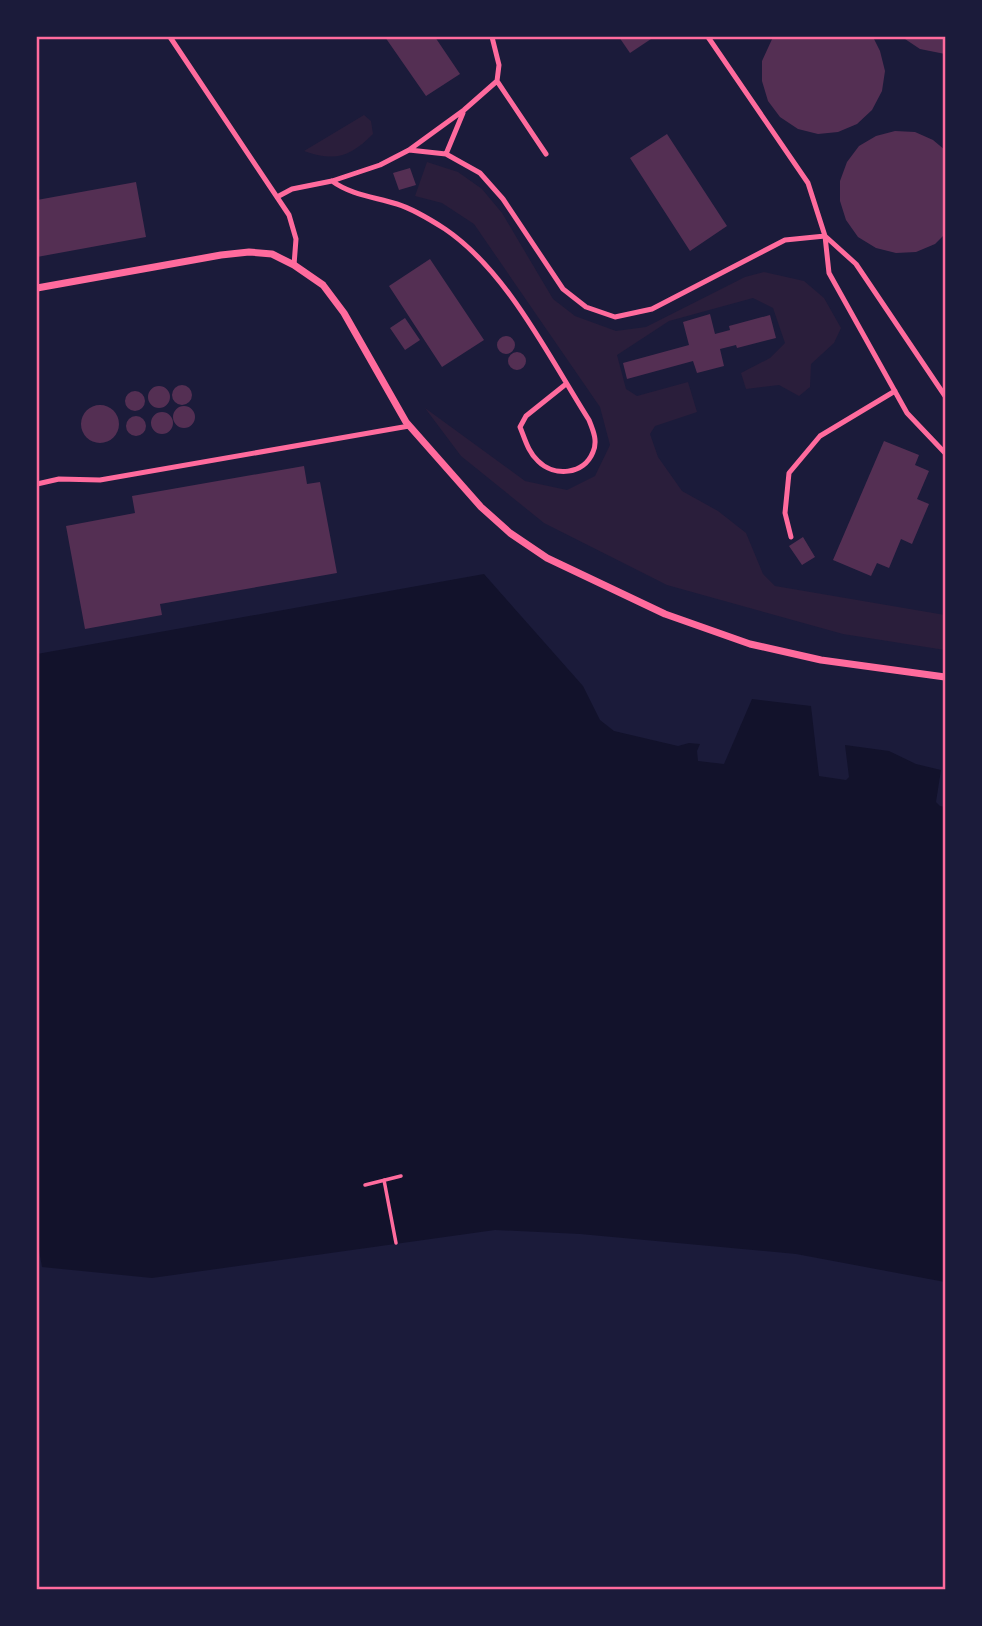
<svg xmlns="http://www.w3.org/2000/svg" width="982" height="1626" viewBox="0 0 982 1626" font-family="'Exo 2',sans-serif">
  <rect width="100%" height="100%" fill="#1b1b3a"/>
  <path fill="#2a1e3b" d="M364,115l7,6 2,13c-23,23 -38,28 -69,17z
    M427,162l31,10 24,17 20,24 51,86 22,17 41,15 30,-4 99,-50 19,-5 40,9 20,17 17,30 -7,15 -23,21 -1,23 -11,9 -20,-11 -33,4 -5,-16 29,-15 15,-15 -12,-35 -20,-10 -84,23 -52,34 9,34 11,7 51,-14 9,30 -42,14 -5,8 8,23 24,34 36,20 28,22 17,41 12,12 170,29v35l-102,-16 -176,-49 -123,-62 -83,-67 -36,-48 100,73 42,9 28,-14 15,-31 -10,-38 -126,-183 -32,-21 -27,-7z"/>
  <path fill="#12122b" d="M484,574l99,112 17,34 14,11 64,15 11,-3 11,1 -3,7 1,10 26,3 28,-65 59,7 8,70 27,4 3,-3 -4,-32 44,6 27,13 25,6 -5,32 4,4 5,1v475l-149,-28 -216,-20 -85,-4 -343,48 -110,-11 -5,-28v-585z"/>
  <path fill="#542f53" d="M385,37h50l25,37 -34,22z
    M619,37h35l-24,16z
    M773,37h100l7,14 5,20 -3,20 -10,19 -15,14 -19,8 -20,2 -20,-5 -18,-12 -12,-16 -6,-20v-20z
    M902,37h43v17l-25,-5z
    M895,131l20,1 18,8 12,10v84l-10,10 -19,8 -20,1 -20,-5 -18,-11 -12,-17 -6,-19v-20l7,-19 12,-16 17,-10z
    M667,134l60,92 -37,25 -60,-93z
    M410,168l6,17 -17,5 -6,-17z
    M136,182l10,55 -109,20v-57z
    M430,259l54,81 -42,27 -53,-81z
    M710,314l5,20 15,-4 -1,-4 41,-11 6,23 -39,10 -1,-3 -16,4 4,17 -27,7 -4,-12 -66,18 -4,-16 66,-18 -6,-23z
    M405,318l15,22 -15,10 -15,-22z
    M497 345a9 9 0 1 1 18 0a9 9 0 1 1-18 0Z
    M508 361a9 9 0 1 1 18 0a9 9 0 1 1-18 0Z
    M172 395a10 10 0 1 1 20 0a10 10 0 1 1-20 0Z
    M148 397a11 11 0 1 1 22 0a11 11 0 1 1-22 0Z
    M125 401a10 10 0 1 1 20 0a10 10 0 1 1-20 0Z
    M81 424a19 19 0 1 1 38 0a19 19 0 1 1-38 0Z
    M173 417a11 11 0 1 1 22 0a11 11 0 1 1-22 0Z
    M151 423a11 11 0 1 1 22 0a11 11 0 1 1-22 0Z
    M126 426a10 10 0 1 1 20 0a10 10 0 1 1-20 0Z
    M884,441l35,14 -4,10 14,6 -12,28 12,5 -17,40 -11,-5 -12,29 -12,-5 -6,13 -38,-16z
    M304,466l3,18 13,-2 17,91 -177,31 2,11 -77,14 -19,-103 69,-13 -3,-17z
    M803,537l12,20 -13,8 -13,-19z"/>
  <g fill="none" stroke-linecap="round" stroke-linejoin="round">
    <path stroke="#ff6b9d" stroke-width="3.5" d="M384,1180l12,63
      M365,1185l36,-9"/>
    <path stroke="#ff6b9d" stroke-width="5" d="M170,37l119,178 7,24 -2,26
      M708,37l100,146 17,53 4,37 78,140 38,40
      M497,81l49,73
      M409,150l55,-40 33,-29 2,-16 -7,-28
      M446,154l17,-41
      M332,181c19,14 43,16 65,23 16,5 34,16 48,25 62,42 104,128 144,191 4,10 9,21 4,32 -9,23 -39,25 -55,9 -10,-9 -13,-22 -18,-34l6,-11 40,-32
      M277,197l15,-8 40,-8 48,-16 29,-15 37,4 34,19 23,26 60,90 23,18 29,10 37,-8 133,-69 40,-4 31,28 89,132
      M37,484l22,-5 41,1 309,-54
      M791,537l-6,-24 4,-40 31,-37 75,-45"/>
    <path stroke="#ff6b9d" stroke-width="7" d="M37,288l184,-33 28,-3 23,2 22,11 29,20 21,28 62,109 75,85 29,26 37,25 118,56 85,30 71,16 124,17"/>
  </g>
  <rect width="982" height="1626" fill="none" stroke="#1b1b3a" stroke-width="77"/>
  <rect x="38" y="38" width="906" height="1550" fill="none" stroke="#ff6b9d" stroke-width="2.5"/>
</svg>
